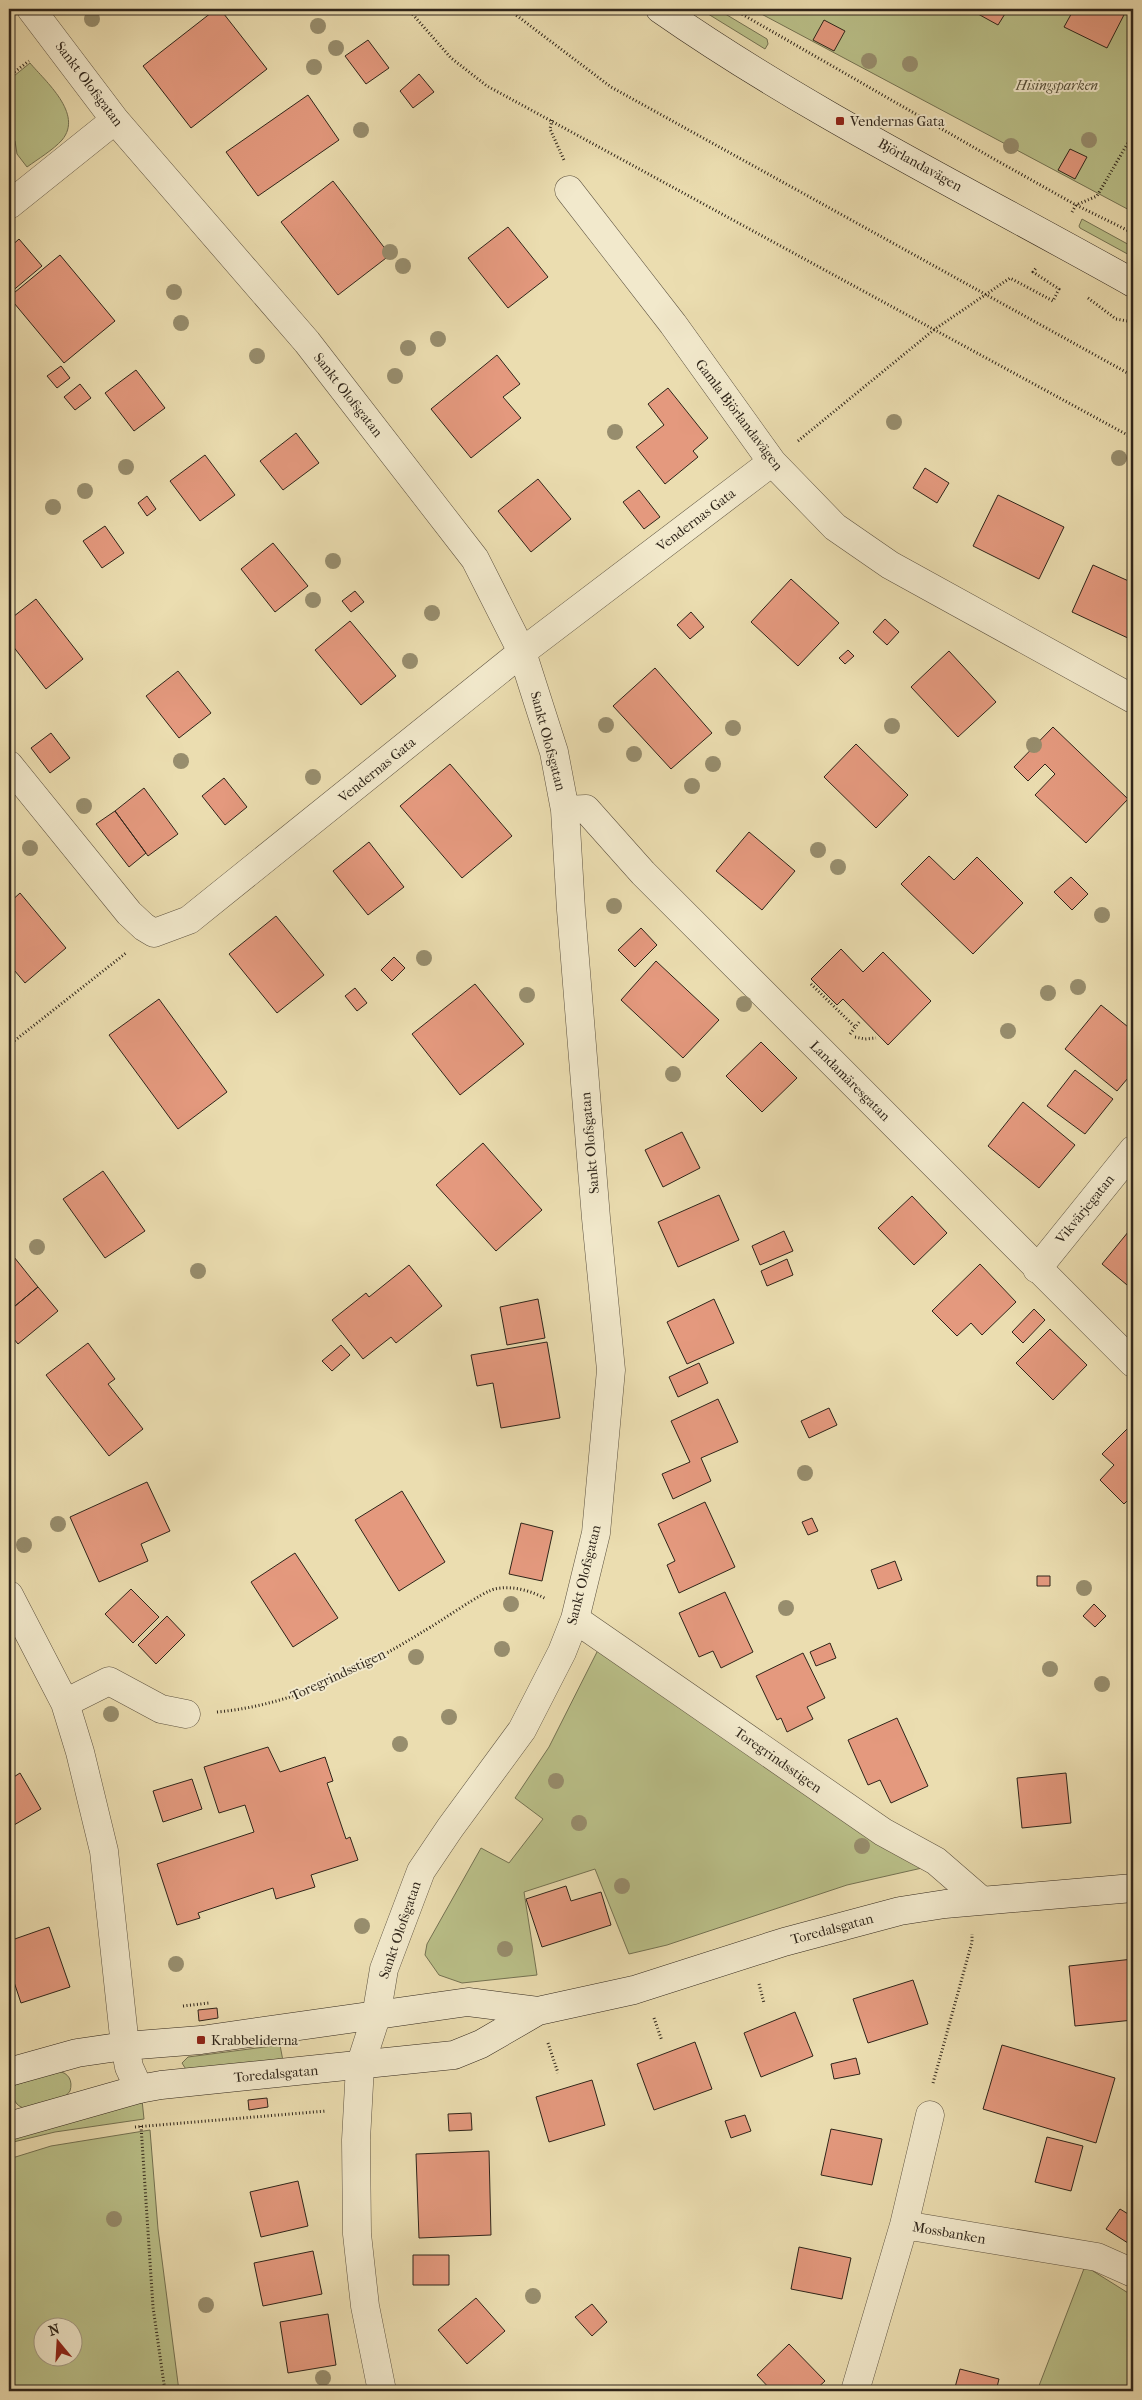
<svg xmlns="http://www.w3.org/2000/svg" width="1142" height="2400" viewBox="0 0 1142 2400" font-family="'IM FELL French Canon',serif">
  <rect width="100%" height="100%" fill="#ebddb0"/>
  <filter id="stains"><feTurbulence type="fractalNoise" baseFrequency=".004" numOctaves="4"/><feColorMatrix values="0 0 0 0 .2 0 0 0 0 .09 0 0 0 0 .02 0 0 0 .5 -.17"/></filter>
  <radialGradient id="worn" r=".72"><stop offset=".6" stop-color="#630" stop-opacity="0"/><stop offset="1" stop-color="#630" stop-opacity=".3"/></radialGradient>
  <path fill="#bac089" stroke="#747252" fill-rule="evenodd" d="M700,9h17l50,30 1,5 -3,5z
    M752,9h381v203z
    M30,63c15,18 54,51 32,77 -9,10 -24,19 -35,27l-10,-13 -2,-13 -6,-7v-54z
    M1082,219l51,28v10l-53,-29 -1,-2z
    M598,1650l324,218 -75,17 -180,60 -38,9 -34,-85 -71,23 13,83 -75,8 -23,-8 -14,-20 2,-11 54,-96 28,15 34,-44 -28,-21 34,-51z
    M280,2045l3,16 -96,10 -5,-8 6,-6z
    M58,2071c11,2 15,10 12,20l-5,6 -37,12c-11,-2 -13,-6 -16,-16l3,-8z
    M142,2100l2,19 -89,13 -46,11v-6z
    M150,2130l8,99 21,162h-170v-232l42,-13zM42,2328h30v30h-30z
    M1085,2266l48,30v95h-96z"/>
  <path fill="#e4997e" stroke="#2f251a" d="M216,9h4l47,60 -76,59 -48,-62z
    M969,9h39l-10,16z
    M1074,9h53l-20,39 -43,-21z
    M824,20l21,11 -11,20 -21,-11z
    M368,40l21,28 -23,16 -21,-28z
    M419,74l15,18 -21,16 -13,-17z
    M308,95l31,45 -81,56 -32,-44z
    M1070,149l17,8 -12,22 -17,-9z
    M333,181l57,74 -52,40 -57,-73z
    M508,227l40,50 -40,31 -40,-50z
    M19,239l23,27 -32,27 -1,-45z
    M60,255l55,66 -51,42 -55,-66z
    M497,355l23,29 -17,13 18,21 -50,40 -40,-49z
    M61,366l9,12 -13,10 -10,-12z
    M136,370l29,38 -31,23 -29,-38z
    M80,384l11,14 -16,12 -11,-13z
    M668,388l40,50 -15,13 5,6 -33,27 -29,-37 28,-22 -16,-21z
    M296,433l23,30 -36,27 -23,-29z
    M205,455l30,40 -35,26 -30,-40z
    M925,468l24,15 -12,20 -24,-15z
    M538,479l33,40 -40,33 -33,-41z
    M639,490l21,27 -16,12 -21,-27z
    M998,495l66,32 -25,52 -66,-33z
    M147,496l9,13 -9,7 -9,-13z
    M105,526l19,27 -22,15 -19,-27z
    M273,543l35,43 -33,26 -34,-43z
    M1093,565l40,18v49l-3,7 -58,-27z
    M791,579l48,44 -41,43 -47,-44z
    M355,591l9,11 -13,10 -9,-11z
    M36,599l47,60 -37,30 -37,-48v-21z
    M691,612l13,15 -14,12 -13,-14z
    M885,619l14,13 -12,13 -14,-13z
    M350,621l46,55 -35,29 -46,-55z
    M848,650l6,6 -9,8 -6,-6z
    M949,651l47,51 -38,35 -47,-50z
    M655,668l57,65 -41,36 -58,-63z
    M178,671l33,42 -32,25 -33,-42z
    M1053,727l75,72 -42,44 -51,-48 20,-21 -10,-10 -17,17 -14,-14z
    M51,733l19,25 -20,15 -19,-25z
    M856,744l52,51 -32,33 -52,-51z
    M450,764l62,72 -50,42 -62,-72z
    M224,778l23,29 -22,18 -23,-29z
    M144,788l34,46 -30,22 -33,-45z
    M115,811l31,42 -17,14 -33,-43z
    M749,832l46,39 -33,39 -46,-39z
    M369,842l35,45 -36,28 -35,-44z
    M929,856l25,24 23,-23 46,46 -50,51 -72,-70z
    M1071,877l17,17 -16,16 -18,-18z
    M20,893l46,55 -41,35 -16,-19v-61z
    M276,916l48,59 -47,38 -48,-59z
    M641,928l16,17 -22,22 -17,-17z
    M841,949l22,23 20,-20 48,49 -43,44 -45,-46 -6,6 -26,-26z
    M394,957l11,11 -13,13 -11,-11z
    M656,961l63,59 -36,38 -62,-58z
    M475,984l49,60 -64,51 -48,-61z
    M355,988l12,15 -10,8 -12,-15z
    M159,999l68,93 -49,37 -69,-94z
    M1101,1005l32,26v41l-16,19 -52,-42z
    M761,1042l36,36 -35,34 -36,-36z
    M1075,1070l38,29 -28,35 -38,-28z
    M1023,1102l52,43 -36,43 -51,-42z
    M682,1132l18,36 -37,19 -18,-37z
    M483,1143l59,67 -46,41 -60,-66z
    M103,1171l42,60 -40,27 -42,-59z
    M719,1195l20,45 -61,27 -20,-45z
    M912,1196l35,37 -33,32 -36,-37z
    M1133,1226v64l-31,-26z
    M784,1231l9,20 -33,14 -8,-19z
    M10,1252l28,35 -29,24v-58z
    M787,1259l6,16 -26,11 -6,-15z
    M980,1264l36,38 -34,33 -11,-12 -14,13 -25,-25z
    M409,1265l33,41 -46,37 -5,-6 -28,22 -31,-39 34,-27 3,4z
    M38,1287l20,24 -40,33 -9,-11v-22z
    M538,1299l7,39 -38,7 -7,-38z
    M714,1299l20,44 -47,21 -20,-42z
    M1034,1309l11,11 -22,23 -11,-11z
    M1050,1329l37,36 -34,35 -37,-37z
    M547,1342l13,76 -59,10 -8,-45 -16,3 -6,-31z
    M88,1343l27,36 -7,5 35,45 -34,27 -63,-81z
    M341,1345l9,10 -18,16 -10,-10z
    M699,1363l9,20 -30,14 -9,-20z
    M718,1399l20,43 -37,16 10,23 -38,18 -11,-25 28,-12 -19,-41z
    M829,1408l8,17 -28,13 -8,-17z
    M1133,1423v72l-9,9 -24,-24 14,-15 -12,-11z
    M147,1482l23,49 -29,13 7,17 -49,21 -29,-65z
    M402,1491l43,71 -46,29 -44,-71z
    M705,1502l30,65 -56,26 -12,-28 8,-4 -17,-37z
    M812,1518l6,13 -10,4 -6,-13z
    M521,1523l32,8 -11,50 -33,-7z
    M295,1553l43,65 -45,29 -42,-65z
    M895,1561l7,19 -24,9 -7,-19z
    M1037,1576h13v10h-13z
    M131,1589l28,28 -26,26 -28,-29z
    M725,1592l28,60 -32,16 -8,-17 -14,6 -20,-44z
    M1094,1604l12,12 -11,11 -12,-11z
    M167,1616l18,19 -29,29 -18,-19z
    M830,1643l6,15 -20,8 -6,-14z
    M803,1653l22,45 -18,9 6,12 -26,13 -6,-14 -4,2 -21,-44z
    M897,1718l31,68 -37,17 -11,-23 -12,5 -20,-45z
    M268,1747l12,25 45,-15 8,24 -6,2 19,56 4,-2 8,23 -47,15 4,12 -39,12 -3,-11 -75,25 2,5 -23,7 -20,-61 97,-32 -9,-27 -26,8 -15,-46z
    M20,1773l21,36 -32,19v-48z
    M1066,1773l5,50 -49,5 -5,-50z
    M192,1779l10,30 -39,13 -10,-31z
    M566,1886l5,15 30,-9 10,33 -69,22 -16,-48z
    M49,1927l21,60 -49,16 -12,-36v-26z
    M1133,1959v61l-58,6 -6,-60z
    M913,1980l15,44 -60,19 -15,-44z
    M217,2008l1,10 -19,3 -1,-11z
    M795,2012l18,44 -52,21 -17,-44z
    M695,2042l17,47 -58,21 -17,-46z
    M1002,2045l113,33 -19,65 -113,-34z
    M856,2058l4,16 -26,5 -3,-15z
    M592,2080l13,45 -56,17 -13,-45z
    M267,2098l1,9 -19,3 -1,-10z
    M471,2113l1,17 -23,1 -1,-17z
    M745,2115l6,16 -20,7 -6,-17z
    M831,2129l51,10 -10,46 -51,-10z
    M1047,2137l36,9 -12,45 -36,-9z
    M489,2151l2,84 -72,3 -3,-84z
    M298,2181l10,45 -47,11 -11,-45z
    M1120,2209l13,8v24l-2,4 -25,-16z
    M799,2247l52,11 -9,41 -51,-10z
    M313,2251l9,43 -59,12 -9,-43z
    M413,2255h36v30h-36z
    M476,2298l29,33 -38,33 -29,-34z
    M592,2304l15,18 -15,14 -17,-19z
    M328,2314l8,51 -48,8 -8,-51z
    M789,2344l36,37 -11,10h-42l-15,-16z
    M960,2369l39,10 -3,12h-42z"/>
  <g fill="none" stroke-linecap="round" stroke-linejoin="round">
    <g stroke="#5e5340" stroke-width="29">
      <path id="street" d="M31,9l84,111 192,222 168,217 47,93 32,100 11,58 6,100 25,308 15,152 -15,163 -21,86 -13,33 -40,78 -72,98 -29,43 -37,98 -8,48 -16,49 -4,74 1,94 8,72 17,85
        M569,190l104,134 99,138 63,65 55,38 243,134
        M9,205l106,-85
        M9,765l120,148 15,14 10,6 35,-13 333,-268 250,-190
        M565,810l21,-1 57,64 490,490
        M1037,1269l96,-119
        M9,1595l56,108 15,49 24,99 21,195 4,21 10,22
        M575,1619l308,213 53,29 45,39
        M65,1703l44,-22 52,28 25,5
        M904,2225l26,-110
        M855,2391l49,-166 193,32 36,16"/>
    </g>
    <g stroke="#2f251a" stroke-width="29">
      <path id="secondary" d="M660,9c149,104 315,185 473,274
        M9,2072l68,-19 48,-7 76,-6 267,-38 70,9
        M9,2126l130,-37 22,-4 293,-30 27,-11 57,-33 96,-21 150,-48 116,-31 45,-7 188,-16"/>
    </g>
    <path stroke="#2f251a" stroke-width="3" stroke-dasharray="1 2.5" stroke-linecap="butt" d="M408,9l43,49 36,28 646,352
      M508,9l103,78 522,289
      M733,9l261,150 82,46 57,28
      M9,76l20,-15
      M552,120l-2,9 14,31
      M1072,212l4,-7 21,-9 36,-62
      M1088,298l28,21 17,3
      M798,441l137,-112 75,-51 43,23 6,-12 -26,-17 3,-4
      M811,984l44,43
      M850,1034l10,-13
      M855,1037l10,2 11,-1
      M9,1045l117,-92
      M217,1712c77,-7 142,-41 207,-81 13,-7 61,-41 71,-42 17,-4 37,2 51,10
      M759,1984l5,19
      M183,2006l26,-3
      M654,2018l8,23
      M548,2043l10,30
      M933,2083l39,-141v-8
      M141,2126l12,181 12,84
      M135,2127l191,-16"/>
    <use href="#street" stroke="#f2e9cc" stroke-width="28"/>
    <use href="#secondary" stroke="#f2e9cc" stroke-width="28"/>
  </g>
  <g fill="#978d6d">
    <circle cx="92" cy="19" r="8"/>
    <circle cx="318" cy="26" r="8"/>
    <circle cx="336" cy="48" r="8"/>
    <circle cx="869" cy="61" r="8"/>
    <circle cx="910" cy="64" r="8"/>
    <circle cx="314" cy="67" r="8"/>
    <circle cx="361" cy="130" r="8"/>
    <circle cx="1089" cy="140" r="8"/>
    <circle cx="1011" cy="146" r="8"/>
    <circle cx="390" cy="252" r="8"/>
    <circle cx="403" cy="266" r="8"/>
    <circle cx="174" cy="292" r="8"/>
    <circle cx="181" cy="323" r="8"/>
    <circle cx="438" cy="339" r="8"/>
    <circle cx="408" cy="348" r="8"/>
    <circle cx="257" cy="356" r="8"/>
    <circle cx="395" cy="376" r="8"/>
    <circle cx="894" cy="422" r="8"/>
    <circle cx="615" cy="432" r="8"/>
    <circle cx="1119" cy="458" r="8"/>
    <circle cx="126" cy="467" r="8"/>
    <circle cx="85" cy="491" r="8"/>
    <circle cx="53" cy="507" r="8"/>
    <circle cx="333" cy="561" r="8"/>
    <circle cx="313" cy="600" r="8"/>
    <circle cx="432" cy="613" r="8"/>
    <circle cx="410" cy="661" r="8"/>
    <circle cx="606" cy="725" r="8"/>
    <circle cx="892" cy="726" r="8"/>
    <circle cx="733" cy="728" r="8"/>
    <circle cx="1034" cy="745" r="8"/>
    <circle cx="634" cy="754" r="8"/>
    <circle cx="181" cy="761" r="8"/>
    <circle cx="713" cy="764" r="8"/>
    <circle cx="313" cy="777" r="8"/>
    <circle cx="692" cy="786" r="8"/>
    <circle cx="84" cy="806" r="8"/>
    <circle cx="30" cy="848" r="8"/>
    <circle cx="818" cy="850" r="8"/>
    <circle cx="838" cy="867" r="8"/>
    <circle cx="614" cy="906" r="8"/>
    <circle cx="1102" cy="915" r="8"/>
    <circle cx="424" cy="958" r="8"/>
    <circle cx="1078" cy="987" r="8"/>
    <circle cx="1048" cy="993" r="8"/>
    <circle cx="527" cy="995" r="8"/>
    <circle cx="744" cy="1004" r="8"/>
    <circle cx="1008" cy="1031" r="8"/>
    <circle cx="673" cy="1074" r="8"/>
    <circle cx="37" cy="1247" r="8"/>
    <circle cx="198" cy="1271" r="8"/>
    <circle cx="805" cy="1473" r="8"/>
    <circle cx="58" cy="1524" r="8"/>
    <circle cx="24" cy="1545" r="8"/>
    <circle cx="1084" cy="1588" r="8"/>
    <circle cx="511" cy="1604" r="8"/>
    <circle cx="786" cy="1608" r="8"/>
    <circle cx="502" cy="1649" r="8"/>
    <circle cx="416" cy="1657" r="8"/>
    <circle cx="1050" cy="1669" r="8"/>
    <circle cx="1102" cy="1684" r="8"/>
    <circle cx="111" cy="1714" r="8"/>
    <circle cx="449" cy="1717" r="8"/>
    <circle cx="400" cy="1744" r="8"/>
    <circle cx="556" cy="1781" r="8"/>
    <circle cx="579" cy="1823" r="8"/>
    <circle cx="862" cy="1846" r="8"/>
    <circle cx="622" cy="1886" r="8"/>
    <circle cx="362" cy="1926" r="8"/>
    <circle cx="505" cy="1949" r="8"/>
    <circle cx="176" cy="1964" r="8"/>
    <circle cx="114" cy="2219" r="8"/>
    <circle cx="533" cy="2296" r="8"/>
    <circle cx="206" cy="2305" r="8"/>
    <circle cx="323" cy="2378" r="8"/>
  </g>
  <g fill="#8f2418" stroke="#f2e9cc" stroke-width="2">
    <rect x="835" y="116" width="10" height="10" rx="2.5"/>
    <rect x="196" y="2035" width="10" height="10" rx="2.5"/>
  </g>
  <g text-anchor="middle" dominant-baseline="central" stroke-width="4" stroke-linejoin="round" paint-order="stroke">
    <g font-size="14" fill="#2f251a" stroke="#f2e9cc">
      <text transform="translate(89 84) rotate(53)">Sankt Olofsgatan</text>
      <text transform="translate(920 165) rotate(29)">Björlandavägen</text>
      <text transform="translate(348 395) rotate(52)">Sankt Olofsgatan</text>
      <text transform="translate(739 415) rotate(53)">Gamla Björlandavägen</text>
      <text transform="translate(696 520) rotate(-37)">Vendernas Gata</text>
      <text transform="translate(548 741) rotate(75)">Sankt Olofsgatan</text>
      <text transform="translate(377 770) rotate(-39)">Vendernas Gata</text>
      <text transform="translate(850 1081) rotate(45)">Landamäresgatan</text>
      <text transform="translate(590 1143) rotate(-95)">Sankt Olofsgatan</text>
      <text transform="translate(1085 1209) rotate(-51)">Vikvärjegatan</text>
      <text transform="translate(584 1575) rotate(-76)">Sankt Olofsgatan</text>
      <text transform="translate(338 1675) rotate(-25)">Toregrindsstigen</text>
      <text transform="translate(778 1760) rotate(35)">Toregrindsstigen</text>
      <text transform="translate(832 1929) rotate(-15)">Toredalsgatan</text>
      <text transform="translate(400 1930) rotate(-71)">Sankt Olofsgatan</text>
      <text transform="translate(276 2074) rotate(-5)">Toredalsgatan</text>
      <text transform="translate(949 2233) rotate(10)">Mossbanken</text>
    </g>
    <g font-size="14" font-style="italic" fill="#524c36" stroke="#f2e9cc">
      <text x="1057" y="85">Hisingsparken</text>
    </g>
    <g font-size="14" fill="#2f251a" stroke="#f2e9cc" text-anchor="start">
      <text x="850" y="121">Vendernas Gata</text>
      <text x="211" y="2040">Krabbeliderna</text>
    </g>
  </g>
  <rect width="1142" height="2400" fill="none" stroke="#ebddb0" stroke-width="30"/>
  <rect x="10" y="10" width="1122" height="2380" fill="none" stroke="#2f251a" stroke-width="2.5"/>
  <rect x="15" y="15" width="1112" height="2370" fill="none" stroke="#2f251a"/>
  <g transform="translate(58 2342) rotate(342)"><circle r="24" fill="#f2e9cc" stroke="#a49b85"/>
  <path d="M0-4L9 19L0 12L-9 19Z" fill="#8f2418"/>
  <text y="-8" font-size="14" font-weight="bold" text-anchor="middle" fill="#2f251a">N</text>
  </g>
  <rect width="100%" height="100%" filter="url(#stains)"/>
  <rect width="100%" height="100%" fill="url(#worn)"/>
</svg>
